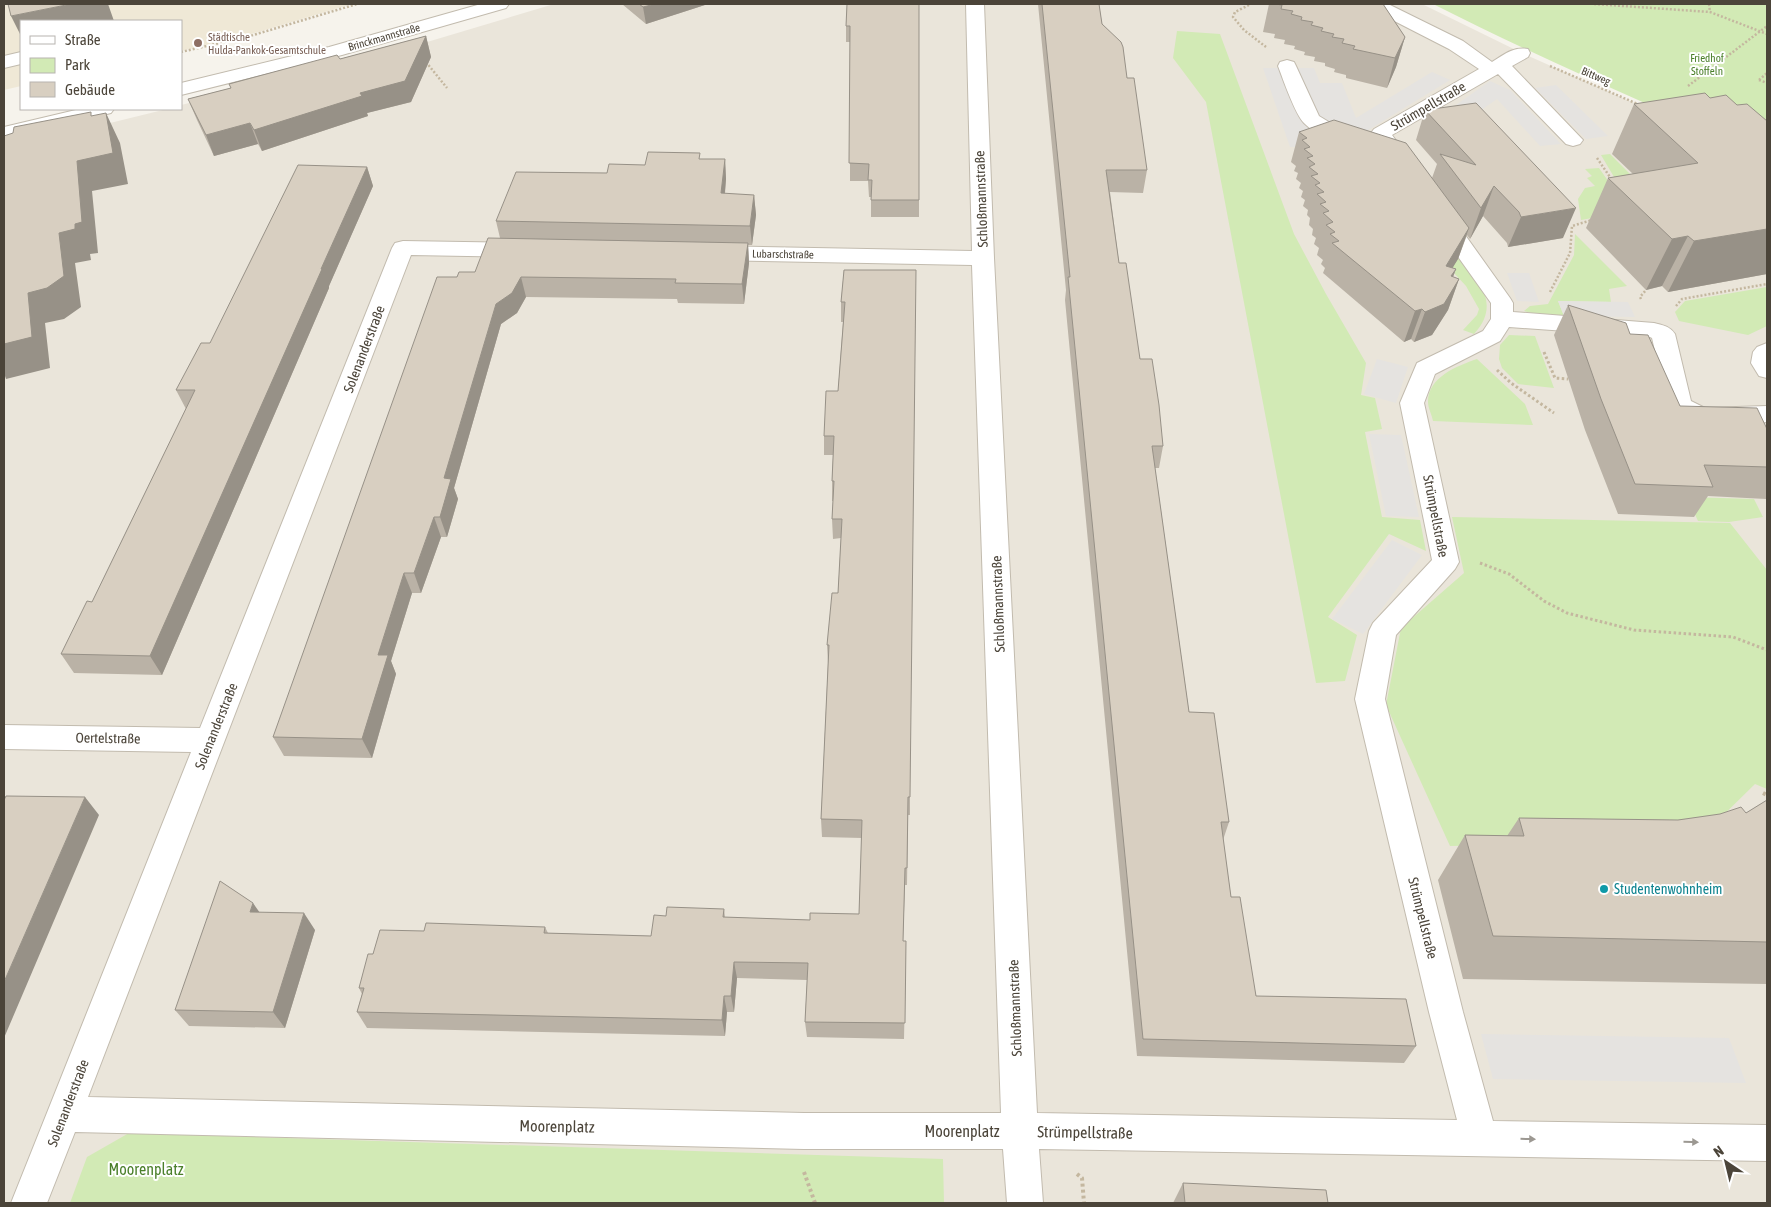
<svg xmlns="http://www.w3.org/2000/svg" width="1771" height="1207" viewBox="0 0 1771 1207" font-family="'Asap Condensed',sans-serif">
  <rect width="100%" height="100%" fill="#f6f3ec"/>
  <path fill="#eae5da" d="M554,4h868l102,50 243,108v1041h-1763v-1054l163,-40h14v-4l196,-48z"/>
  <path fill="#efe8d6" d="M4,4h348l-104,31 -67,16v-30h-160v65l-17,4z"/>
  <path fill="#d2eab5" d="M1433,4h334v151c-113,-47 -225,-96 -334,-151z
    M1177,31l43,3 74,200 32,60 40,69 -5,32 14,3 7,31 -17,3 17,85 38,3 6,31 -37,-17 -61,83 29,18 -12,46 -29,2 -110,-581 -33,-44z
    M1610,154l35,35 -28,-7 -16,-27z
    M1599,168l12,17 26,25 -56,10 -3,-21 7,-11 10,-2 -8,-8 5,-2 -7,-7z
    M1575,234l52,52 -18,3 2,13 -53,-1 6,15h-21l-19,-5 6,-5 18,-2 26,-49z
    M1452,244c20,29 53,57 22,90l-11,-4 14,-15 2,-6 -13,-23 -12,-13 -9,-23z
    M1767,287v39l-19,9 -69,-14 -4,-9 10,-11z
    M1509,335l26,1 19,52 -36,-4 -16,-16 -3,-9 1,-14z
    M1477,359l48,45 8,21 -100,-4c-1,-6 -5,-13 -5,-19 0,-25 29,-36 49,-43z
    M1687,497l67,2 9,18 -34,5 -31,-1z
    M1452,517l278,6 37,47v219l-12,-5 -58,57 -247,5 -64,-141 15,-77 63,-55z
    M129,1133l814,26 1,44h-874l17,-46z"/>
  <path fill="#e5e3e0" d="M1263,68h51l6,15h22l14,35 76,-46 18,8 -85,52 6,14 -81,1z
    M1490,81l20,9 51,54 -21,2 -43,-47 -48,34 -20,-9z
    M1556,85l52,51 -22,3 -51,-51z
    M1507,273h22l10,29 -22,-1z
    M1558,301l70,1 7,15 -71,-1z
    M1377,359l31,8 -12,36 -32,-9z
    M1369,434l32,1 18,82 -33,-1z
    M1392,540l30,15 -59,79 -31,-15z
    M1481,1034l248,4 17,45 -253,-4z"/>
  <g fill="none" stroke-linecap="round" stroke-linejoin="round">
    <g stroke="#c2bbae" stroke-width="2">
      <path id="minor" d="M481,4h28l-3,4 -164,47 -161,40v-12l148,-36z
        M966,4h18l10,254 43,855 420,7 -28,-108 -74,-313 14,-68 4,-8 59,-63 -32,-157 17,-40 66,-32 8,-12v-16l-62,-87 3,-5 8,-1 8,1 62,87 3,5v9l141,11c8,2 16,3 21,11l16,67 14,7 62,-2v16c-28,2 -82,12 -99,-16l-16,-68 -2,-1 -141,-10 -9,14 -65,33 -11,29 35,159 -4,7 -59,66 -11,64 78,313 30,109 274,4v36l-728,-12 4,54h-36l-4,-54h-199l-729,-17 -28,71h-36l180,-451 -187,-3v-24l196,3 192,-480 3,-5 8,-2 118,2 8,2 3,5 -3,5 -8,2 -110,-2 -323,842 716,16h197l-29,-848 -261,-5 -8,-2 -3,-5 3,-5 8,-2 261,5z
        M1366,4h22l75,37 29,21c11,-7 22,-16 36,-13l2,4 -2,4 -16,9 71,74 -3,4 -7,2 -7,-2 -68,-70 -106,61 22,30 -3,4 -7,2 -7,-2 -26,-36 3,-4 105,-60 -30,-20 -80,-41z
        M21,52v12l-17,4v-12z
        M1287,60l7,2 2,4 23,50 23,14 19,4 3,4 -3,4c-19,5 -44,-6 -57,-19 -9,-9 -21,-44 -26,-57l2,-4z
        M80,109h34l-3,4 -107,26v-12z
        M1767,343v35l-8,-2 -8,-13 2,-11 4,-5z"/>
    </g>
    <path stroke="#c4b79f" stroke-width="2.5" stroke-dasharray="2 2" stroke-linecap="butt" d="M1594,4l116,8 57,22
      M1709,4l1,8
      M1249,5l-14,7 -2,5 11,13 22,17
      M181,52l69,-16 107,-32
      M426,62l21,26
      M1550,66l90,39
      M1759,80l8,-7
      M1759,80l8,3
      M1688,86l79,-60
      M1597,158l15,22
      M1550,292l20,-39 2,-27 20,-6
      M1641,299l-1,-2 6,-7
      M1676,306l6,-7 85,-15"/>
    <path stroke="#c4b79f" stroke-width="3" stroke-dasharray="2.5 2.5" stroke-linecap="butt" d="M1544,352l11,26 13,1
      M1497,370l14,13 43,30
      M1480,563l29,11 35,27 23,12 67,17 99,7 34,13"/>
    <path stroke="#c4b79f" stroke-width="4" stroke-dasharray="3 3" stroke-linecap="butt" d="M1763,793l4,2
      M804,1172l11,31
      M1077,1174l5,4 2,25"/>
    <use href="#minor" fill="#fff" fill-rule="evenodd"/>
  </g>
  <path fill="#bab2a6" d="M622,4h86l-62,20z
    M847,4l72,196v17h-48v-20h-2l-1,-16h-18v-139h-4v-16z
    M1038,4h61l3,20 25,54 20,92 -4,23 -33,-1 9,71 21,96 23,87 -4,22h-4l34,244 40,110 -6,18 8,57 25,99 160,50 -12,17 -267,-7 -72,-756 1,-10z
    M1269,4h114l22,33 -9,30 -9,21 -41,-10v-3l-12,-3 1,-3 -10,-3v-3l-11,-2 1,-4 -11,-2 1,-3 -11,-3 1,-3 -11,-2 1,-4 -11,-2 1,-4 -12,-2z
    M426,36l5,21 -20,45 -44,11 1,3 -106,35 -4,-7 -44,12 -17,-36 -9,-21 43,-11 -2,-4 111,-25z
    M1710,98l27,7 30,16v153l-99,18 -6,-6 -16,4 -60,-62 22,-50 25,-4 -21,-20 22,-50z
    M1425,110l138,128 -55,9 -1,-4 -24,-27 -13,23 -3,-4 -9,24 -6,9 4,1 -3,8 6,2 -11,31 -16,25 -18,7 -3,-3 -7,3 -81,-69 2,-5 -4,-4 2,-4 -6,-5 2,-7 -5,-4 2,-6 -4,-3 1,-6 -4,-4 1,-7 -3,-3 1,-5 -5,-4 2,-6 -4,-3 2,-6 -4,-3 2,-5 -5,-4 2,-6 -4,-2 2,-5 -5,-4 8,-30 133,46 5,-14 -21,-24z
    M701,159h24l1,20 -1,15 29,1 2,20 -4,30h-4l1,18 -5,41 -66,-1 -1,-4 -151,-2 -9,16 -16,11 -47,164 4,11 -11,38h-6l-20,56h-9l-21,68 5,13 -24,84 -88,-2 -11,-19 184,-460 18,-5 25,-34 -4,-17 111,-48 38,-8z
    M367,167l6,19 -44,100v2l-167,387 -88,-2 -13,-19 31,-52 94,-193 -10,-19 34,-47z
    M844,270l66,527v18h-2l-1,70h-2l-2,56h3l-2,98 -97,-2 -2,-15 2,-42 -70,-2 -3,34h-7l-2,24 -358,-8 -10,-16 5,-18 -3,-6 14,-34 51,-23 121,-4 3,6 103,3 15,-20 58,-7 1,8 85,3 49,-6 3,-76 -40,-1 -1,-18 7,-156 -1,-18 11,-52 3,-55 -8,1 -1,-20 1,-18h-1v-20l1,-26h-9v-19l14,-45 5,-69h-2v-20z
    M1568,305l62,29 50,72 87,23v67l-1,3 -58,-3 -14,21 -76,-3 -33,-84 -31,-95z
    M1767,799v185l-304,-5 -25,-99 27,-45 42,1 12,-18 159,2 68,-7 20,-12z
    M259,912l56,18 -30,98 -96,-2 -14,-16z
    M1183,1183l145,20h-155z"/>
  <path fill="#979187" d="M71,4h37l6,17h-93v15l-10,-20z
    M655,4h53l-62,20 -3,-17z
    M426,36l5,21 -20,45 -44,11 1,3 -106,35 -8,-21z
    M1405,37l-9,30 -9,21 8,-30z
    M106,113l14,30 8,41 -36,7 6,62 -8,1 1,6 -16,3 6,44 -17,12 -19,4 5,45 -44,11 -1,-3h-1v-32l24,-51 31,-60 16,-9 2,-63z
    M250,123l8,21 -44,12 -8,-21z
    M725,159l1,20 -3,34 -2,-20z
    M367,167l6,19 -44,100v2l-167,387 -12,-19 171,-387z
    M1494,186l-11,30 -13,23 11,-31z
    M754,195l2,20 -4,30 -2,-19z
    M1576,208l-13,30 -55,9 13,-30z
    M1469,228l-11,31 -23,38 11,-31z
    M1767,229v45l-99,18 26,-51z
    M1688,236l-26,50 -16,4 26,-51z
    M748,243l1,20 -5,41 -2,-20z
    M1456,269l-12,31 15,-21 -11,31 -16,25 -18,7 11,-30 26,-36z
    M521,277l5,20 -9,16 -16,11 -47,164 4,11 -11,38 -7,-20 4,-39 52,-174z
    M1422,309l-11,30 -7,3 11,-31z
    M434,517l7,20 -20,56 -7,-20z
    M404,573l8,20 -21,68 5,13 -24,84 -10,-19 16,-84z
    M85,797l14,18 -95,223v-56z
    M253,903l12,17 -15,-8z
    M304,913l11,17 -30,98 -12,-16z
    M734,962l3,16 -3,34 -3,-16z
    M724,996l3,16 -2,24 -3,-16z"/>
  <path fill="#d8cfc1" stroke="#979187" d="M8,4h63l-60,12z
    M639,4h16l-12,3z
    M847,4h72v196h-48l1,-20h-4l1,-16 -20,-1 1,-137h-4z
    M1042,4h57l3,20 19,18 2,5 4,31h7l13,92h-41l13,93h7l14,96h12l7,46 4,41h-11l37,266 25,1 15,109h-8l10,75h9l16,99 150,3 10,47 -273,-7 -75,-762h2z
    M1275,4h108l22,33 -10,21 -42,-9 2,-3 -13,-3 2,-4 -12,-2 2,-3 -13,-3 2,-3 -12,-3 2,-3 -12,-2 1,-3 -11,-3 2,-3 -12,-2 1,-4z
    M426,36l-21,45 -45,12 2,3 -108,34 -4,-7 -44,12 -18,-36 43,-11 -2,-4 108,-29 3,4z
    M1705,93l5,5 16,-3 11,10 10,-1 20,17v108l-73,12 -6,-5 -16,3 -64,-61 90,-15 -64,-59z
    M1476,103l100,105 -55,9 -2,-5 -25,-26 -13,22 -41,-54 36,11 -51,-55z
    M91,112v4l15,-3 7,40 -36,8 5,61 -7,2v5l-16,4 5,43 -17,12 -19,5 4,44 -28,7v-208l9,-3 1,-6z
    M1334,120l72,23 63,85 -23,38 10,3 -5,7 8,3 -15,25 -19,8 -3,-3 -7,2 -83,-68 7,-2 -9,-7 5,-2 -9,-7 7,-3 -10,-9 6,-2 -9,-7 6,-2 -9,-8 7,-2 -9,-7 5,-2 -9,-7 7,-2 -9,-7 6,-3 -8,-6 6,-2 -9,-7 6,-2 -8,-7 5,-2 -8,-6z
    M648,152l52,1 -1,6h26l-4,34 33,2 -4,31 -254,-5 20,-49 91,1 2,-9 36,1z
    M298,165l69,2 -46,102h1l-172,387 -89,-2 26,-53 5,1 103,-212h-19l25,-47h9z
    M488,238l260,5 -6,41 -67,-1 1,-4 -155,-2 -9,16 -16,11 -52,174 7,1 -11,38h-6l-20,56h-10l-26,82h10l-26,84 -89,-2 164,-460h20l2,-5h16z
    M844,270h72l-6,527h-2l-1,71h-2l-2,73h3l-1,82 -100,-1 3,-59 -74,-1 -3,34h-7l-2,24 -365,-8 7,-24h-5l9,-34h5l7,-24 44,1 2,-8 119,4 -1,6 107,3 3,-21 12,1 1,-9 57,2 -1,8 87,3v-7l49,1 3,-94 -41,-1 8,-174h-2l5,-52h6l4,-74h-10l2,-38h-2l2,-45h-10l2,-45h12l7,-89h-4z
    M1568,305l58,18 4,11 18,1 32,71 77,2 10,21v38l-63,-2 9,22 -78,-3 -34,-85z
    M6,796l79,1 -81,185v-182z
    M1767,800v142l-274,-6 -28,-101 59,1 -5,-18 159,2 42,-6 21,-7 5,6z
    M220,881l33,22 -3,9 54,1 -31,99 -98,-2z
    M1183,1183l143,7 2,13h-143z"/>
  <defs><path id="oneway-solid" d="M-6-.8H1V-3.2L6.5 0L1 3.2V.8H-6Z" transform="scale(1.25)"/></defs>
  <g fill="#9c9892">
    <use href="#oneway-solid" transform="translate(1528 1139) rotate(1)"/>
    <use href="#oneway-solid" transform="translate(1691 1142) rotate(1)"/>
  </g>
  <circle fill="#8d6e63" stroke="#fff" stroke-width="2" cx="198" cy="43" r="5"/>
  <circle fill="#0f9aa8" stroke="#fff" stroke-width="2" cx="1604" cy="889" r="5"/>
  <g text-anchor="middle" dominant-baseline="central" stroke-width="4" stroke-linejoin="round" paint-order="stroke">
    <g font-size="11" fill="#785e54" stroke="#fff" text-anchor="start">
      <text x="208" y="37">Städtische<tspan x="208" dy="13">Hulda-Pankok-Gesamtschule</tspan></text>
    </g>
    <g font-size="11" fill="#4b4439" stroke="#fff">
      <text transform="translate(384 37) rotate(-16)">Brinckmannstraße</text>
      <text transform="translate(1596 76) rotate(23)">Bittweg</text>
      <text transform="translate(783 254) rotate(1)">Lubarschstraße</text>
    </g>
    <g font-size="11" fill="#4a7f2a" stroke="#fff">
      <text x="1707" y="58">Friedhof<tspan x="1707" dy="13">Stoffeln</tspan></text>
    </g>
    <g font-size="14" fill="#4b4439" stroke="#fff">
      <text transform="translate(1428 106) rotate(-30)">Strümpellstraße</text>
      <text transform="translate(981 199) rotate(-92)">Schloßmannstraße</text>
      <text transform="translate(364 349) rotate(-69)">Solenanderstraße</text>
      <text transform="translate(1436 516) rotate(79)">Strümpellstraße</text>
      <text transform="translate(998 604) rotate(-92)">Schloßmannstraße</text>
      <text transform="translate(216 726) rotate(-68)">Solenanderstraße</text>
      <text transform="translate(108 738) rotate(1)">Oertelstraße</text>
      <text transform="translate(1423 918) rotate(76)">Strümpellstraße</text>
      <text transform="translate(1015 1008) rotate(-92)">Schloßmannstraße</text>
      <text transform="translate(68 1103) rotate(-69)">Solenanderstraße</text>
    </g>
    <g font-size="14" fill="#0d838f" stroke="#fff" text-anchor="start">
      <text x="1614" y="889">Studentenwohnheim</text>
    </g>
    <g font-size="16" fill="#4b4439" stroke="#fff">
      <text transform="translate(557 1126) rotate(1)">Moorenplatz</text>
      <text x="962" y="1131">Moorenplatz</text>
      <text transform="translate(1085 1132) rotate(1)">Strümpellstraße</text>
    </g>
    <g font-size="16" fill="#4a7f2a" stroke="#fff">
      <text x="146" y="1169">Moorenplatz</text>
    </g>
  </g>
  <rect width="1771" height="1207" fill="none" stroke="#4b4439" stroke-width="10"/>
  <rect x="20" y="20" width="162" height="90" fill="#ffffff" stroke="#b7b4b0"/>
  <rect x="30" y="36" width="25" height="8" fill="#ffffff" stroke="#b7b4b0"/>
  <text x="65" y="45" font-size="15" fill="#4b4439">Straße</text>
  <rect x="30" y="58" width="25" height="15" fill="#d2eab5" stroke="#b7b4b0"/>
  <text x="65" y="70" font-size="15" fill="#4b4439">Park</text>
  <rect x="30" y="82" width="25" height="15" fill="#d8cfc1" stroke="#b7b4b0"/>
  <text x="65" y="95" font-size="15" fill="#4b4439">Gebäude</text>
  <g transform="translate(1726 1162) rotate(325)" stroke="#ffffff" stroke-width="4" paint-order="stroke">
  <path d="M0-4L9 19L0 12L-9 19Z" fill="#4b4439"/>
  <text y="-8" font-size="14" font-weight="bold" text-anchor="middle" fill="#4b4439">N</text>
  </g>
</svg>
